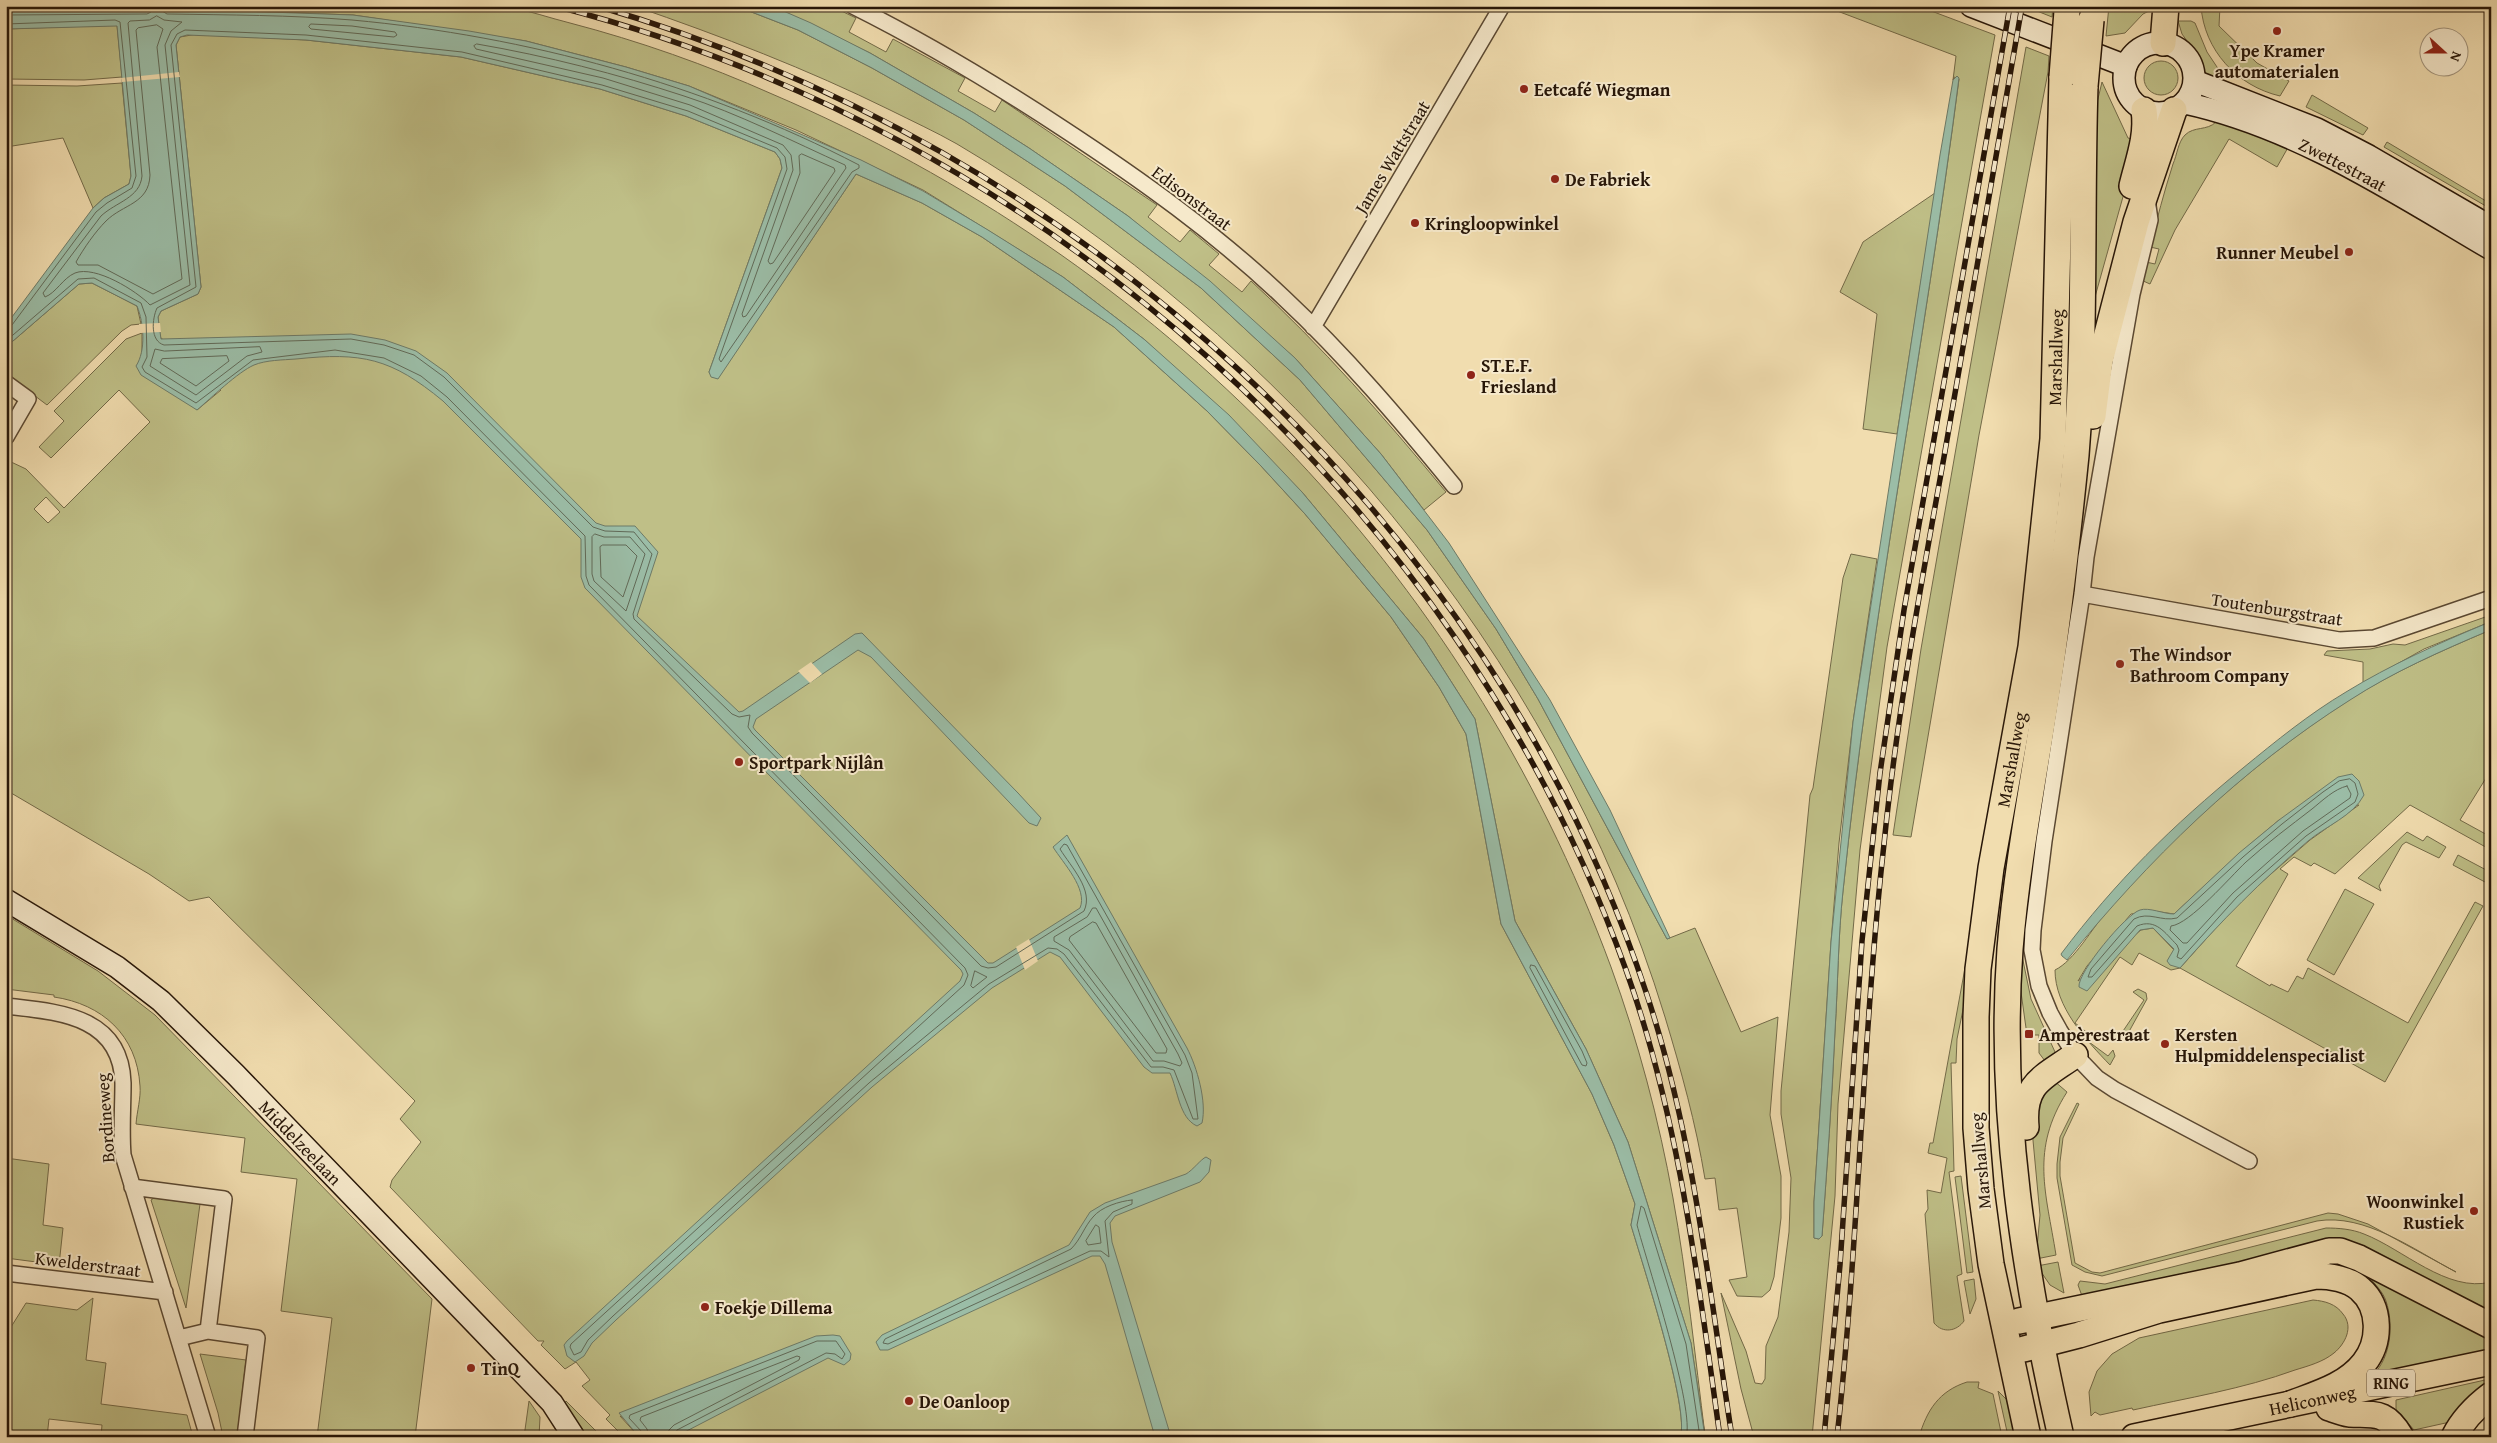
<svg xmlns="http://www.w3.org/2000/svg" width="2497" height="1443" viewBox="0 0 2497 1443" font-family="'Gentium Book Plus',serif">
  <rect width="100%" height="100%" fill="#f1ddaf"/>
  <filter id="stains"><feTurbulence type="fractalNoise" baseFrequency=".004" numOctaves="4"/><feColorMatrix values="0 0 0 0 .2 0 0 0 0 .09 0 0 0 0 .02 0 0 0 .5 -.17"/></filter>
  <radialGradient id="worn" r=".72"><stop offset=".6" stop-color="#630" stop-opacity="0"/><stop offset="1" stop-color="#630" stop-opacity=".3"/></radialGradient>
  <path fill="#bfbf87" stroke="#736a48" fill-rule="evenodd" d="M6,6c114,0 227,0 340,0 38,0 76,0 113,0 17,0 34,-1 50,1 21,4 41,11 61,16 69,18 137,42 202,71 388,166 692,475 839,873 27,74 48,153 62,231 14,78 22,158 32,237l-14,-92 -63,-201 -42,-93 -71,-128 -40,-202 -51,-80 -122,-147 -157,-152 -82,-63 -140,-87 -127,-60 -107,-44 -63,-19 -100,-26 -173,-26 -198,-7 -149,2z
    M634,6h102l62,24 74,38 92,52 101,66 136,102 99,92 127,150 69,99 42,70 129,240 28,-11 46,104 37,-15 -8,98 11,61v42l-7,59 -4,13 -8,7 -25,-1 -8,-16 18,-3 -10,-69 -18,2 -4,-32 -10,1c-9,-55 -24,-109 -40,-162 -112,-367 -380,-679 -708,-873 -21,-12 -45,-23 -67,-34 -83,-41 -169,-74 -256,-104z
    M772,6h59l25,12 -7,14 37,20 7,-13 72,39 -7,13 37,21 7,-12 155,105 -9,12 32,25 10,-12 29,24 -10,11 33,27 9,-11c71,65 134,137 195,211l-22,18 -43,-56 -86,-96 -167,-142 -99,-68 -55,-35 -104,-60z
    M1824,6h94l77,29 -108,612 -27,203 -22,254 -3,92 -23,241h-58l-13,-48 -20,-96 25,58 9,32 7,1 3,-5 1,-33 12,-29 11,-85 2,-54 -10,-64v-23l29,-296 3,-7 30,-210 8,-24 26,5 -24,163 -14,121 -8,99 -17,260v36l5,1 3,-3c5,-69 10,-137 13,-205 3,-47 3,-94 8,-140 28,-273 81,-541 116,-812l-5,-2 -1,3 3,-24z
    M2033,6h20l-1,11 -20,-8z
    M2109,6h42v4l-8,4 -18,19 -19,3z
    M2201,6h19l-1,20 38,37 32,18 -9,15c-43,-10 -76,-46 -79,-90z
    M2178,21h13l4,2 12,29 14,21 -1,10 -11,-6 -4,-5 -8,-17 -15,-21z
    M117,25l5,52 -38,3 -78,-1v-50z
    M197,34l109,6 155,17 139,32 86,27 89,36 5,7 2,9 -73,204 3,5 6,1 138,-204 66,29 60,34 132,90 93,84 54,55 44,48 86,103 48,70 27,47 35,190 91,170 22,51 21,59 -4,21c10,34 60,188 49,212h-1016l-44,-21 19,21h-15l-18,-18 4,-4 -28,-29 8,-6 -14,-18 -11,7 -24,-24 3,-4h-6l-148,-154 2,-7 29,-38 -21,-23 15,-18 -206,-204 -20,4 -40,-27 -143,-84v-325l3,-4 17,8 38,39 86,-86 -31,-32 -68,68 -12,-11 25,-26 -10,-10 72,-72 16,-6v24l55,53 24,-20 -61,-53 -2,-20 3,-6 37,-17 3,-7 -25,-242 4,-8zM46,497l14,15 -12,11 -14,-14z
    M2026,47l23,9 -1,16 -69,363 -68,402 -18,-2 28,-186z
    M2144 78a17 17 0 1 1 34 0a17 17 0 1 1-34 0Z
    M2102,82l26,56 7,2 -9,46 -33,118 3,-197z
    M122,83l9,93 -2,8 -25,14 -11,10 -30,-70 -57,9v-62l71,1z
    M2312,95l56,33 -5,7 -57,-28z
    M2216,122l74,22 -13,23 -48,-28 -54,91 -25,54 -9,-4 5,-18 9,2 4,-15 -9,-2c7,-28 14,-55 23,-83 4,-9 5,-22 12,-29 9,-9 22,-4 31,-13z
    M2387,142l104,62v5l-107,-62z
    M1935,193l-38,241 -34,-5 14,-115 -37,-22 23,-50z
    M92,283l45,23 4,18 -10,1 -9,6 -75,74 -41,-31v-27l73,-63z
    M2491,615v155l-31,50 31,17v13l-81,-45 -75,69 -21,-11 -3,3 -17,-9 -14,12 8,5 -52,92 34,20 1,-2 17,8 9,-16 6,3 5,-11 100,55 67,-121 8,4 -98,176 -205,-114 -9,2 -32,-17 -7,12 -12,-8 -45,66 14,11 -4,5 23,17 5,-6 2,6 -5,9c-24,-25 -55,-58 -55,-95 19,-9 38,-43 52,-59 16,-19 34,-39 51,-56 59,-57 122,-111 191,-155 44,-28 92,-49 139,-69l1,-6 -4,-1 -61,25 -61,34v-21l-39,-7 3,-4 43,-2 23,-5 12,1zM2359,805l-49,35 -70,61 -60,67 -9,-12 3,-6 -21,-22 -12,2 -63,51 9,-15 44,-52 23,-3 20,3 66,-61 39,-33z
    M2407,832l16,9 4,-5 19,11 -7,11 -33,-16 -4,3 -23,41 2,5 -23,-13z
    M2458,855l32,17 -5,10 -32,-17z
    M2345,889l29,15 -40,71 -27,-15z
    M6,915l92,56 57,44 277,284 -17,138h-98l15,-119 -51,-7 16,-132 -56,-7 4,-34 -109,-14c1,-13 5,-26 4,-38 -3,-51 -38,-82 -86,-89v-2l-48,-6z
    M1969,946l-2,44 -10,49 -1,24h-5l3,108 -5,1 13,102 -5,2 7,45c-7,10 -21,13 -30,2l-9,-109 3,-5 -1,-19 14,3 6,-35 -19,-5 2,-10h3z
    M2021,951l10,48 24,53 -2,9 -5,4 -9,-12v-18h-12l-8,-57z
    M2138,989l8,4 1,6 -21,38 -5,1 -2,-1 25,-37 -11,-8z
    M2053,1080l14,12c-37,58 -21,100 -11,163l-20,4 4,-44 -9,-96 3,-12z
    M2077,1103l2,1 -16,34 -3,24v14l15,87 17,9 8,1 228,-60 10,1 30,10 88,48c-42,-22 -91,-59 -139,-51l-215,55 -17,-4 -13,-7 -15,-87v-14l3,-27z
    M6,1158l43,6 -6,61 20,3 -4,37 -53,-7z
    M1961,1176l12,96 -6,1 -12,-96z
    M154,1198l46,6 -14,104 -35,-108z
    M2326,1228c12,0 26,1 38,6 39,15 83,59 127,48v35l-128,-66 -115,12 -166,33 -4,-11 2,-4 25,3z
    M2058,1262l6,31 -14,-8 -13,-19z
    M2368,1276l123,58v22l-118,19c18,-18 21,-50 13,-74 -3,-9 -11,-17 -18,-25z
    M1974,1279l2,20 -6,15 -6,-33z
    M93,1298l-7,62 20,3 -5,41 86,11 6,22h-92l1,-12 -53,-6 -2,18h-41v-102l20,-32 51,7z
    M2313,1300c12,1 23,4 30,14 11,13 2,30 -9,39 -11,9 -26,13 -39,17 -52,19 -108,28 -162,40l-1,-2 -32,7 -5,-3 -4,4 -2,-24 8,-21 15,-17 27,-16z
    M200,1354l46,6 -9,77h-14l-5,-24z
    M2485,1380l1,7 -22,14 -14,21 -36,8 -18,-21v-9z
    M1967,1382h12l-1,6 15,6 9,43h-83c8,-27 20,-46 48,-55z
    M1998,1391l10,10 10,33 -10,2z
    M529,1401l11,16 -1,20h-15z
    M566,1401l36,36h-16l-21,-34z"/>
  <path fill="#9bbda7" stroke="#6d7a67" d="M736,6h36l39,17 59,30 104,60 55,35 99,68 82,65 85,77 86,96 68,89 101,157 60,110 60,128 -3,1 -129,-240 -42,-70 -69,-99 -127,-150 -99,-92 -136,-102 -101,-66 -92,-52 -74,-38z
    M155,8l198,7 116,16 57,10 100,26 63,19 172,74 62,31 65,39 75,47 82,63 84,75 73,77 122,147 51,80 40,202 71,128 42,93 63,201 14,94h-25c11,-25 -39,-178 -49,-212l4,-21 -21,-59 -22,-51 -91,-170 -35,-190 -27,-47 -48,-70 -86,-103 -44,-48 -54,-55 -93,-84 -132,-90 -60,-34 -66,-29 -138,205 -7,-2 -2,-5 73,-204 -2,-9 -5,-7 -89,-36 -86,-27 -139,-32 -155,-17 -119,-5 -7,2 -4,8 25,242 -3,7 -37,17 -3,6 3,22 190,-5 34,6 31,11 31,22 149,150 9,3h30l23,26 -21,64 102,96 4,-1 112,-77 7,-1 156,160 23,25 -4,8 -8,-3 -158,-166 -13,-7 -102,69 -3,8 2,3 233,233h5l87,-55c8,-19 -17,-45 -27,-61l14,-12 120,213c10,19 20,54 15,75l-5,3c-18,-8 -19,-36 -27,-53h-18l-8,-6 -84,-110 -10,-5 -58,36 -120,99 -256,233 -24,23 -8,13 -9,6 -8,-6 -3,-11 3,-4 393,-360 3,-7 -2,-4 -376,-382 -4,-11v-38l-138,-138c-52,-43 -81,-49 -147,-42 -13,1 -30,1 -42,6 -16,7 -43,33 -57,45l-56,-35 -5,-9c10,-15 8,-43 1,-60l-45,-23 -13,1 -73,63v-22l87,-117 11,-10 25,-14 2,-8 -14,-150 -111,3v-19z
    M1957,76l2,2c-35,272 -88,540 -116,813 -5,46 -5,93 -8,140 -3,68 -8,137 -13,205l-3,3 -5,-1v-36l17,-260 22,-220 87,-567 13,-75z
    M2485,624l4,1 -1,6c-47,20 -95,41 -138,69 -109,69 -202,160 -283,260l-5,-4 -1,-2c55,-73 111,-128 182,-186 33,-27 66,-54 103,-76 44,-27 91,-48 139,-68z
    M2352,774l7,7 5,14c-11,21 -38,31 -56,46 -46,39 -88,81 -128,127l-10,-3 -3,-4 7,-12 -21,-21 -13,2 -53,61 -8,-4c-2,-14 47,-73 61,-77 9,-3 24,4 34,4l65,-61 40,-33 59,-43z
    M1206,1157l5,3 -2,12 -9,10 -85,34 -5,7 2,19 59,195h-16l-50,-173 -5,-8h-8l-204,94h-8l-4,-8 6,-7 187,-90 21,-33 15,-9 81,-29c7,-4 15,-15 20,-17z
    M833,1335l7,1 11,18 -1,6 -6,5 -16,-7 -153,79h-36l-20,-24 197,-77z"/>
  <path fill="#f1ddaf" d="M179,72l1,5 -58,5 -1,-4z
    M160,323l1,9 -22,1v-9z
    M811,662l11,12 -12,9 -12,-12z
    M1029,939l9,22 -13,9 -9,-23z"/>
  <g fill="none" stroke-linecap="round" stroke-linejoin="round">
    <path stroke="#616a58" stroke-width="1" d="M6,15l141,-1 4,-2 2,-6
      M157,16l7,4 18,2 -11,9 -6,14 25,240 -40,20c-13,-14 -55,-40 -75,-32 -12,5 -19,20 -30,24l-2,-4 58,-77c15,-14 39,-18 41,-40l-14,-153 2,-2 19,-1z
      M6,24l109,-4 5,2 16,154 -4,12 -25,15 -11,9 -84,113 -6,2
      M311,24l41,2 43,6 2,3 -3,2 -83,-8 -2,-2z
      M157,25l6,4 -6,18 25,232 -29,15 -55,-29h-20l-2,-3c8,-14 19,-30 30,-41 17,-17 43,-17 44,-46l-14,-145 2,-2z
      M477,44c70,12 140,30 207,52 53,17 110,46 161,69l1,3 -100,148 -3,1 -1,-3 51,-144 -2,-15 -8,-10 -93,-40 -87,-27 -127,-29 -2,-3z
      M802,154l32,14 1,3 -62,92 -3,1 -2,-3 32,-88 -1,-17z
      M6,341l72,-62 16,-1 47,25 5,14 1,40 -5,10 3,5 51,31 57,-43 82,-10 49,8 37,18 26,21 138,139 1,40 3,9 376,383 3,7 -4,10 -393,359 -1,3 4,8 7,-3 7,-12 25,-24 256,-233 120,-99 59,-36 9,1 7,5 87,113h12l11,3 19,49h5l-6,-46 -7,-18 -118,-210 -3,-1 -4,5c11,18 34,41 24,62l-88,56 -8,1 -7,-2 -229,-233 -4,-6 2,-12 -11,2 -7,-3 -98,-95 -1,-5 19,-60 -18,-22 -29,-1 -12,-4 -149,-150 -30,-22 -30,-10 -33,-6 -187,6c-14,-4 -12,-26 -7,-37l39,-21 -25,-242 6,-11 8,-4 121,5 156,17 140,33 86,26 89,37 8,9 2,12 -68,190 2,3 131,-190 7,-4v-3c-156,-81 -332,-129 -507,-145 -61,-5 -124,-5 -185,-6l-5,-3 -1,-5
      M260,347l2,5 -15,4 -51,39 -46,-29 5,-17 9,2z
      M227,356l2,5 -33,25 -36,-23 2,-4z
      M595,534l9,3h26l15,17 -19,57 -32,-30 -2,-7v-37z
      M603,545h23l11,11 -14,41 -22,-20 -1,-30z
      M2350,779l5,4 3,11 -3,8 -49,34 -69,61 -56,62 -4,-2 2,-7 -2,-5c-12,-12 -21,-27 -40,-19l-45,51h-4l3,-8 43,-50c15,-8 27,3 43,-1l66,-61 39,-33 41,-32 16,-11z
      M2347,786l4,8 -1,4 -47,33 -70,62 -46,50h-4l-13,-13 1,-4c19,-2 59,-49 75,-64 21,-19 44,-36 66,-53 10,-8 22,-20 35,-23z
      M1093,908h3l82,146 4,9 -2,3 -16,-5h-11l-84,-111 -15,-9v-4l33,-20z
      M1093,922l3,1 71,126 -1,4h-10l-87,-113 1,-3z
      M1531,965l4,1 47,85 5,12 -1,3 -4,-1 -52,-97z
      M975,971l12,6 -14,11 -2,-2z
      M1132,1200v4l-19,8 -8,9 4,36 -8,-6h-11l-202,93 -5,-1 2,-4 186,-90c10,-10 13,-22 22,-32 8,-10 27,-16 39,-17z
      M1096,1225l3,2 2,16 -13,2 -2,-4z
      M643,1437l-1,-5 -13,-14 1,-3 187,-74h19l9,13 -3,5 -7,-5 -9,-1 -149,77 -3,7
      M649,1437l-2,-8 -7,-9 1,-3 156,-61 3,1 -1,3 -125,65 -5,5 -2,7
      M1686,1437c10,-25 -40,-178 -49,-212l4,-19 3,2 42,136 14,93"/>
    <g stroke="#5a4832" stroke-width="18">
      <path id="street" d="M853,6c72,36 142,78 209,122 78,51 155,106 222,170 62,58 117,123 170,188
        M2147,199l3,21 -18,74 -46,263 -4,37 -38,247 -11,89 -1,20 7,36 11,27 10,18 15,24 22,23 18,12 134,71
        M1313,327l189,-321
        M6,383l22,16 -22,38
        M2082,594l257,46 35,-2 117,-40
        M6,1006c51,6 115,9 117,77 0,24 -2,48 0,72l85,282
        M132,1187l92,12 -16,132 49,7 -12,99
        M6,1273l159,19
        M179,1338l29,-7"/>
    </g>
    <g stroke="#271608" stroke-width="24">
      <g id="secondary">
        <path d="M1971,6l155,60"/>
        <circle cx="2159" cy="78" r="35"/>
        <path d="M2195,81l122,48 52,27 122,71"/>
        <path id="s1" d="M2185,103c111,24 209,89 306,146"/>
        <path id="s2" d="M6,900l111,67 44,34 75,74 316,328 22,34"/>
      </g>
    </g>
    <g stroke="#271608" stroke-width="28">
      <g id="primary">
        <path d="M2163,43l3,-37"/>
        <path d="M2132,186c6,-25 16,-50 12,-76"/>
        <path d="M2093,416l7,-55 36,-139 38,-112"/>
        <path d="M2026,1127c-4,-44 17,-49 49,-72"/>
        <path d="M2019,1321l221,-46 89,-24h11l19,7 132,68"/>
        <path d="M2024,1349l55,-14 80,-25 157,-34c14,0 33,3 44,13 21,18 21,53 4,74 -18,23 -48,31 -74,41"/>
        <path d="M2329,1408c6,2 13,5 20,6 26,1 36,-4 52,23"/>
        <path id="s3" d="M2028,1437l-37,-173 -10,-75 -5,-61v-111l2,-48 13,-101 40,-221 22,-208 9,-362"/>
        <path d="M2061,1437c-36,-159 -63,-325 -51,-488 7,-86 24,-171 37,-257 12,-79 21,-158 29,-237 10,-123 5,-246 9,-369"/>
        <path id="s4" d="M2134,1437l357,-75"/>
        <path d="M2454,1437c9,-18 21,-30 37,-42"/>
      </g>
    </g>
    <use href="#street" stroke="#f6e9cb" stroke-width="15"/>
    <use href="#secondary" stroke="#f6e9cb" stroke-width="21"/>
    <use href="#primary" stroke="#f1ddaf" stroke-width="25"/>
    <g stroke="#271608" stroke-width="5.5">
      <path id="rail" d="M555,6c484,124 902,493 1071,964 54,150 72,311 94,467
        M597,6c480,140 892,510 1050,989 47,142 62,294 85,442
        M1824,1437l16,-172 22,-324 18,-168 24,-163 106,-604
        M1837,1437c22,-197 25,-396 47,-593 13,-130 37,-259 60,-387 26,-150 52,-301 78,-451"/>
    </g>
    <use href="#rail" stroke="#f6e9cb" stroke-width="4" stroke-dasharray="11" stroke-linecap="butt"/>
    <g stroke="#271608" stroke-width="28" stroke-linecap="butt">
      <path id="primary-bridge" d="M2062,77l5,-66
        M2085,86l6,-66"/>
    </g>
    <use href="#primary-bridge" stroke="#f1ddaf" stroke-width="25"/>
  </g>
  <g fill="#8f2418" stroke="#f6e9cb" stroke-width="2">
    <circle cx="2277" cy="31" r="5"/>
    <circle cx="1524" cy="89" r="5"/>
    <circle cx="1555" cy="179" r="5"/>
    <circle cx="1415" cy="223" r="5"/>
    <circle cx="2349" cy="252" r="5"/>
    <circle cx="1471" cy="375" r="5"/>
    <circle cx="2120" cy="664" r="5"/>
    <circle cx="739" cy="762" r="5"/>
    <rect x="2024" y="1029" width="10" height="10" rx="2.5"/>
    <circle cx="2165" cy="1044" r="5"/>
    <circle cx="2474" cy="1211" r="5"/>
    <circle cx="705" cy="1307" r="5"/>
    <circle cx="471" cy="1368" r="5"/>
    <circle cx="909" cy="1401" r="5"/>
  </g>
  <g text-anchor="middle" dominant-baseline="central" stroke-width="4" stroke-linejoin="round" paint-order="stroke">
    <rect fill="#f6e9cb" stroke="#655542" stroke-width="1" x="2367" y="1369.5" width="48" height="27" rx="4"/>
    <g font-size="16" font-weight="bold" fill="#271608">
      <text x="2391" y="1383">RING</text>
    </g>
    <g font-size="18" font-weight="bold" fill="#271608" stroke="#f6e9cb" text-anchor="start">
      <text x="2277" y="50" text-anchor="middle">Ype Kramer<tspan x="2277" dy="21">automaterialen</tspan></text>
      <text x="1534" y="89">Eetcafé Wiegman</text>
      <text x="1565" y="179">De Fabriek</text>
      <text x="1425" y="223">Kringloopwinkel</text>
      <text x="2339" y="252" text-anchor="end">Runner Meubel</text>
      <text x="1481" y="365">ST.E.F.<tspan x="1481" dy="21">Friesland</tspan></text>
      <text x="2130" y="654">The Windsor<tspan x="2130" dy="21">Bathroom Company</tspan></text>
      <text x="749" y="762">Sportpark Nijlân</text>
      <text x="2039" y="1034">Ampèrestraat</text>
      <text x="2175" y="1034">Kersten<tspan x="2175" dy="21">Hulpmiddelenspecialist</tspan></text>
      <text x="2464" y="1201" text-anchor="end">Woonwinkel<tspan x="2464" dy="21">Rustiek</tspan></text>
      <text x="715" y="1307">Foekje Dillema</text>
      <text x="481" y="1368">TinQ</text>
      <text x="919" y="1401">De Oanloop</text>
    </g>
    <g font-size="18" fill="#271608" stroke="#f6e9cb">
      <text transform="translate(1392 157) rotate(-59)">James Wattstraat</text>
      <text stroke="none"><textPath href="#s1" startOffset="170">Zwettestraat</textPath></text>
      <text transform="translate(1192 198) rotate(37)">Edisonstraat</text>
      <text stroke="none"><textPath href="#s3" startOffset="1090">Marshallweg</textPath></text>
      <text transform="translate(2277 609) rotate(9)">Toutenburgstraat</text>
      <text stroke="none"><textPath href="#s3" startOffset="685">Marshallweg</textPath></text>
      <text transform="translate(105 1118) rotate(-94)">Bordineweg</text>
      <text stroke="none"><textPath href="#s2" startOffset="384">Middelzeelaan</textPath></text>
      <text transform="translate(1980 1161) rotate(-95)">Marshallweg</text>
      <text transform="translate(88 1264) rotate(7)">Kwelderstraat</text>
      <text stroke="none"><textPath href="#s4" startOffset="182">Heliconweg</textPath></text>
    </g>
  </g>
  <rect width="2497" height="1443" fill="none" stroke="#f1ddaf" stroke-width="25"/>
  <rect x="8" y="8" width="2482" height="1428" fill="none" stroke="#271608" stroke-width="2.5"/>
  <rect x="12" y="12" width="2472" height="1418" fill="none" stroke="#271608"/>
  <g transform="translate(2444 52) rotate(111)"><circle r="24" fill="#f6e9cb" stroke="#a3957d"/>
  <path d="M0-4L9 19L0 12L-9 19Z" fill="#8f2418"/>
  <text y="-8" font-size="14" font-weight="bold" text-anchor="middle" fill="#271608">N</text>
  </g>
  <rect width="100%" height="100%" filter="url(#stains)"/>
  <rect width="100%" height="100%" fill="url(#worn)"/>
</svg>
